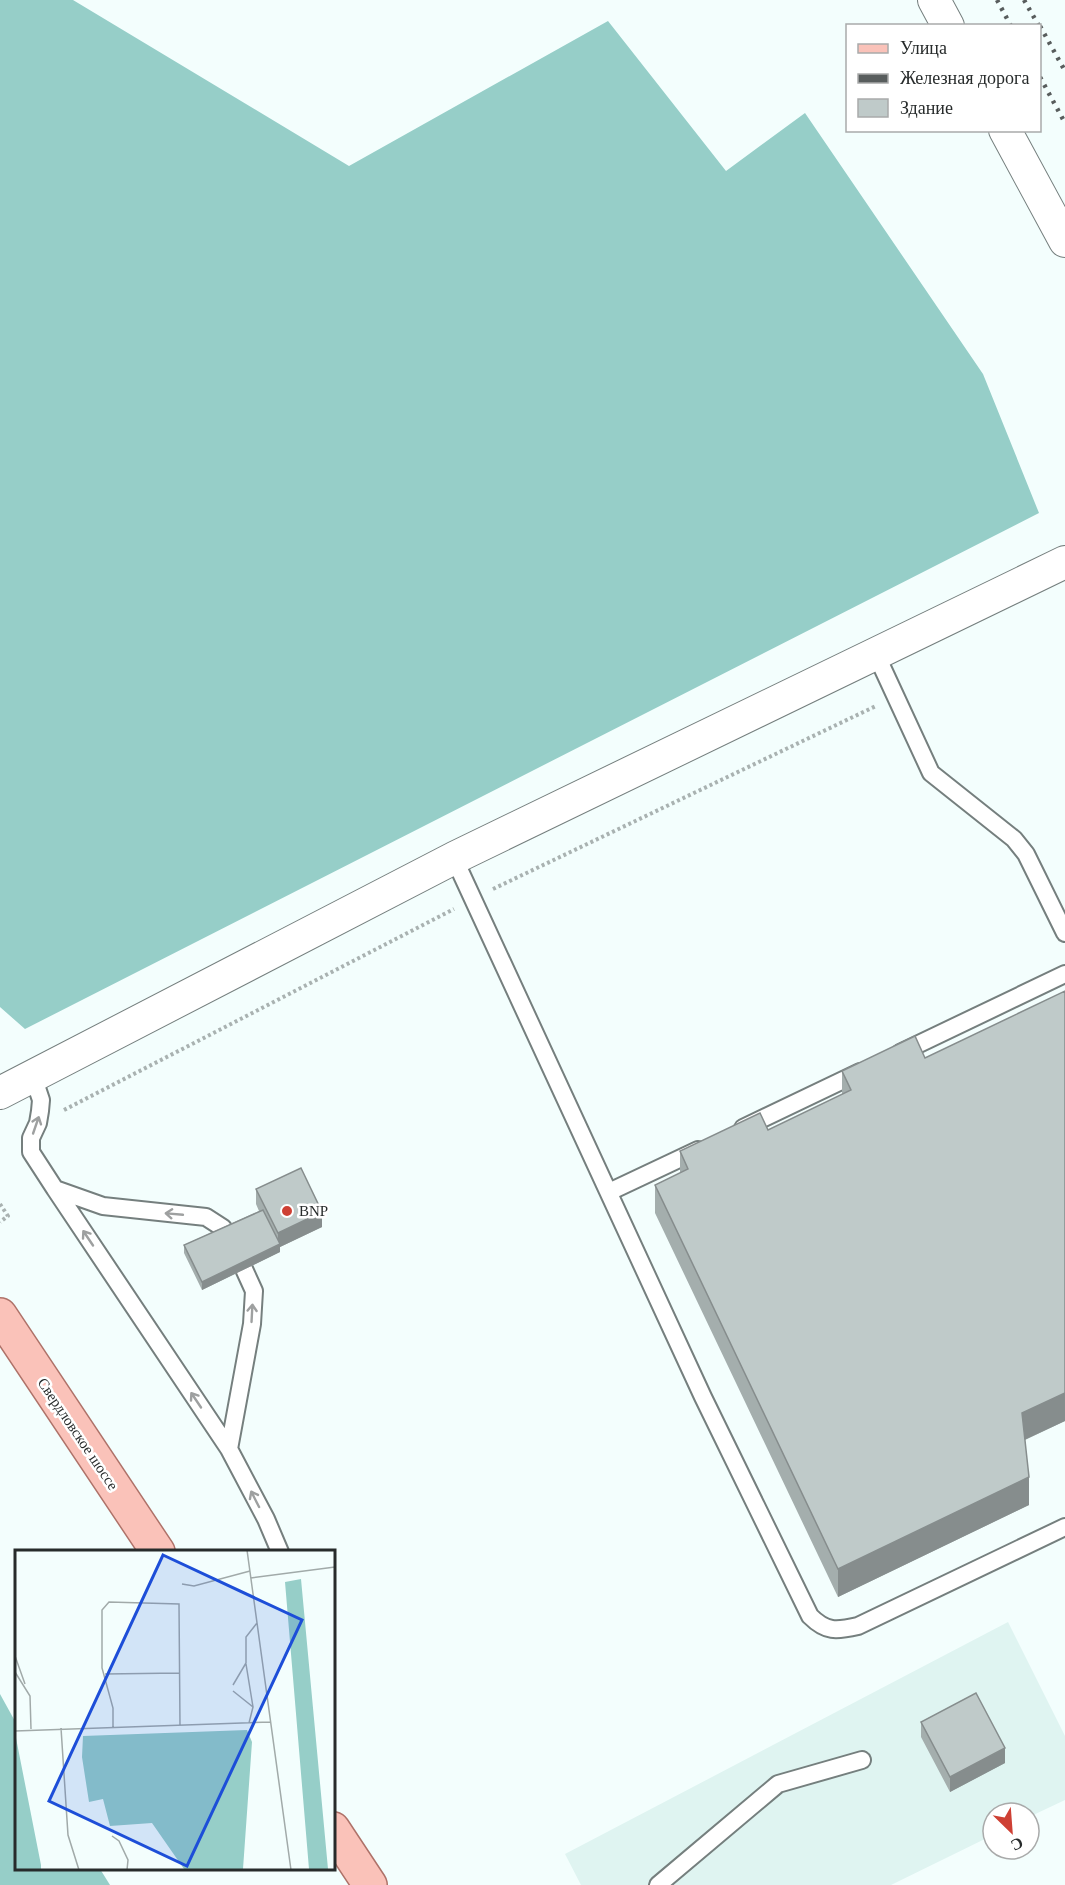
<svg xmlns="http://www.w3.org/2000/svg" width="1065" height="1885" viewBox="0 0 1065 1885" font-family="'Times New Roman',serif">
  <rect width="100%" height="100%" fill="#f3fefd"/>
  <path fill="#dff4f1" d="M1008,1622l57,114v64l-36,17v-4h-36v22l-102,50h-310l-16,-31z"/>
  <path fill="#96cec8" d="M0,0h73l276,166 259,-145 118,150 79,-58 178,261 56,139 -1014,516 -25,-22z
    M0,1694l16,29v145l84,1 10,16h-110z"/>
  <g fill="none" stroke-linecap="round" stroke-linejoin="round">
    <g stroke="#757f7e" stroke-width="20">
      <path id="lane" d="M876,654l55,119 83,66 12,15 39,79
        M454,858l249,539 107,219c16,16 26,15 48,10l207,-99
        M900,1053l165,-79
        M33,1076l8,24 -1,11 -2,12 -7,15v14l24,37 48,17 103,11 17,11 3,5
        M743,1128l117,-56
        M55,1189l174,260
        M609,1192l89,-42
        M244,1269l10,22 -2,33 -23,125 37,70 14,33
        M658,1885l120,-101 84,-24"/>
    </g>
    <g stroke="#757f7e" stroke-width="34">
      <path id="street" d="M934,0l14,26
        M1005,130l60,111
        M0,1093l454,-235 611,-296"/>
    </g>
    <g stroke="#ae7269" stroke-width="36">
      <path id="primary" d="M0,1315l158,237
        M333,1829l37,56"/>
    </g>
    <path stroke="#a9b2b1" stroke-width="4" stroke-dasharray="3 3" stroke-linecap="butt" d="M493,889l383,-183
      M64,1110l390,-201
      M0,1204l8,12 -8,6"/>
    <use href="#lane" stroke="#fff" stroke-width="16"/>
    <use href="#street" stroke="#fff" stroke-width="32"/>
    <use href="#primary" stroke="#fac2b9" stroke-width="33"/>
    <path stroke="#585d5d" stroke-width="4.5" stroke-dasharray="3 6" stroke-linecap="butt" d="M997,0l14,26
      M1024,0l15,26
      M1040,26l25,45
      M1040,77l25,46"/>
  </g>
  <path fill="#a4aead" d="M1065,991v430l-40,19 4,65 -191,92 -183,-384v-28l25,-12v-22l88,-21 74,-35v-24l83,-13z
    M256,1189l66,38 -42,20v5l-78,38 -18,-37v-8l75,-34 -3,-7z
    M921,1722l84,41 -55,29 -29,-55z"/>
  <path fill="#868d8d" d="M322,1212v15l-42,20v5l-78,38v-8l76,-37v-12z
    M1065,1393v28l-43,20v-28z
    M1029,1477v28l-191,92v-28z
    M1005,1748v15l-55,29v-15z"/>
  <path fill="#bfcac9" stroke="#868d8d" stroke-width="1.5" d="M1065,991v402l-43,20 7,64 -191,92 -183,-384 33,-16 -8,-18 80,-38 8,17 83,-40 -9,-19 73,-35 10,22z
    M301,1168l21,44 -44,21 -22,-44z
    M263,1210l17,34 -78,38 -18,-37z
    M976,1693l29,55 -55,29 -29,-55z"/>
  <defs><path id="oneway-shaft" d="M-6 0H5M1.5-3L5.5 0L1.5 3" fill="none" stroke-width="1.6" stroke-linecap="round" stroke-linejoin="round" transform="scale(1.5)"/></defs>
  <g stroke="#9ea0a0">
    <use href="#oneway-shaft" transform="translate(36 1125) rotate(-71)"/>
    <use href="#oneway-shaft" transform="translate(174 1214) rotate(-175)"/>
    <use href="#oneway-shaft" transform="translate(88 1238) rotate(-124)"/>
    <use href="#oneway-shaft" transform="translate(252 1313) rotate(-87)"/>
    <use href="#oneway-shaft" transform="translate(196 1400) rotate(-124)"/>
    <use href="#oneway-shaft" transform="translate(255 1499) rotate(-117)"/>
  </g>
  <circle fill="#ce4034" stroke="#fff" stroke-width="2" cx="287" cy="1211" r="6"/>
  <g text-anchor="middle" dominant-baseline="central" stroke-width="5" stroke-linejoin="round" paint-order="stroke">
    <g font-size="15" fill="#272b2b" stroke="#fff" text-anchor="start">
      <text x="299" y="1211">BNP</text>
    </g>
    <g font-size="15" fill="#272b2b" stroke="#fff">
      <text transform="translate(78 1434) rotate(56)">Свердловское шоссе</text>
    </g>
  </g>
  <g transform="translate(15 1550)">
    <rect width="320" height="320" fill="#f3fefd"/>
    <path d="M286,29l27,290h-19l-24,-287zM232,180l5,12 -9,127h-59l-32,-46 -42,3 -7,-27 -14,3 -7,-45 1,-21zM1,188l25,127v4h-26z" fill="#96cec8"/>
    <path fill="none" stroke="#a1aaa9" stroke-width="1.5" d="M232,0l44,320M236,28l84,-11M167,34l12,2 56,-15M0,106l10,28M231,114l7,43M0,122l15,24 1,33M90,124l75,-1M218,135l13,-22v-26l11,-14M218,141l20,16 -4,16M98,177v-19l-11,-40v-58l7,-8 70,2 1,122M46,178l7,107 11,35M0,181l256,-9M97,286l7,5 9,19 -1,10"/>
    <path fill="#1d4ed8" fill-opacity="0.15" stroke="#1d4ed8" stroke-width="3" d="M148,5l139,65 -115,246 -138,-65z"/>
    <rect width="320" height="320" fill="none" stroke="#272b2b" stroke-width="3"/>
  </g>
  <rect x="846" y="24" width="195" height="108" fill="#ffffff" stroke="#a9aaaa" stroke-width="1.5"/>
  <rect x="858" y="44" width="30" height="9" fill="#fac2b9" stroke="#a9aaaa" stroke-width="1.5"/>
  <text x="900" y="54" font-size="18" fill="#272b2b">Улица</text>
  <rect x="858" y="74" width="30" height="9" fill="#585d5d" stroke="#a9aaaa" stroke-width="1.5"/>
  <text x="900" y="84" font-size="18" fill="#272b2b">Железная дорога</text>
  <rect x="858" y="99" width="30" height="18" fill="#bfcac9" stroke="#a9aaaa" stroke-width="1.5"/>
  <text x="900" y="114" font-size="18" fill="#272b2b">Здание</text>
  <g transform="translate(1011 1831) rotate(155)"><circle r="28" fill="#ffffff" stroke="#a9aaaa" stroke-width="1.5"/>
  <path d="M0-4.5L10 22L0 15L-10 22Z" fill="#ce4034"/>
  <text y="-9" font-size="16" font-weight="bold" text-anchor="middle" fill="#272b2b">С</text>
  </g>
</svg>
